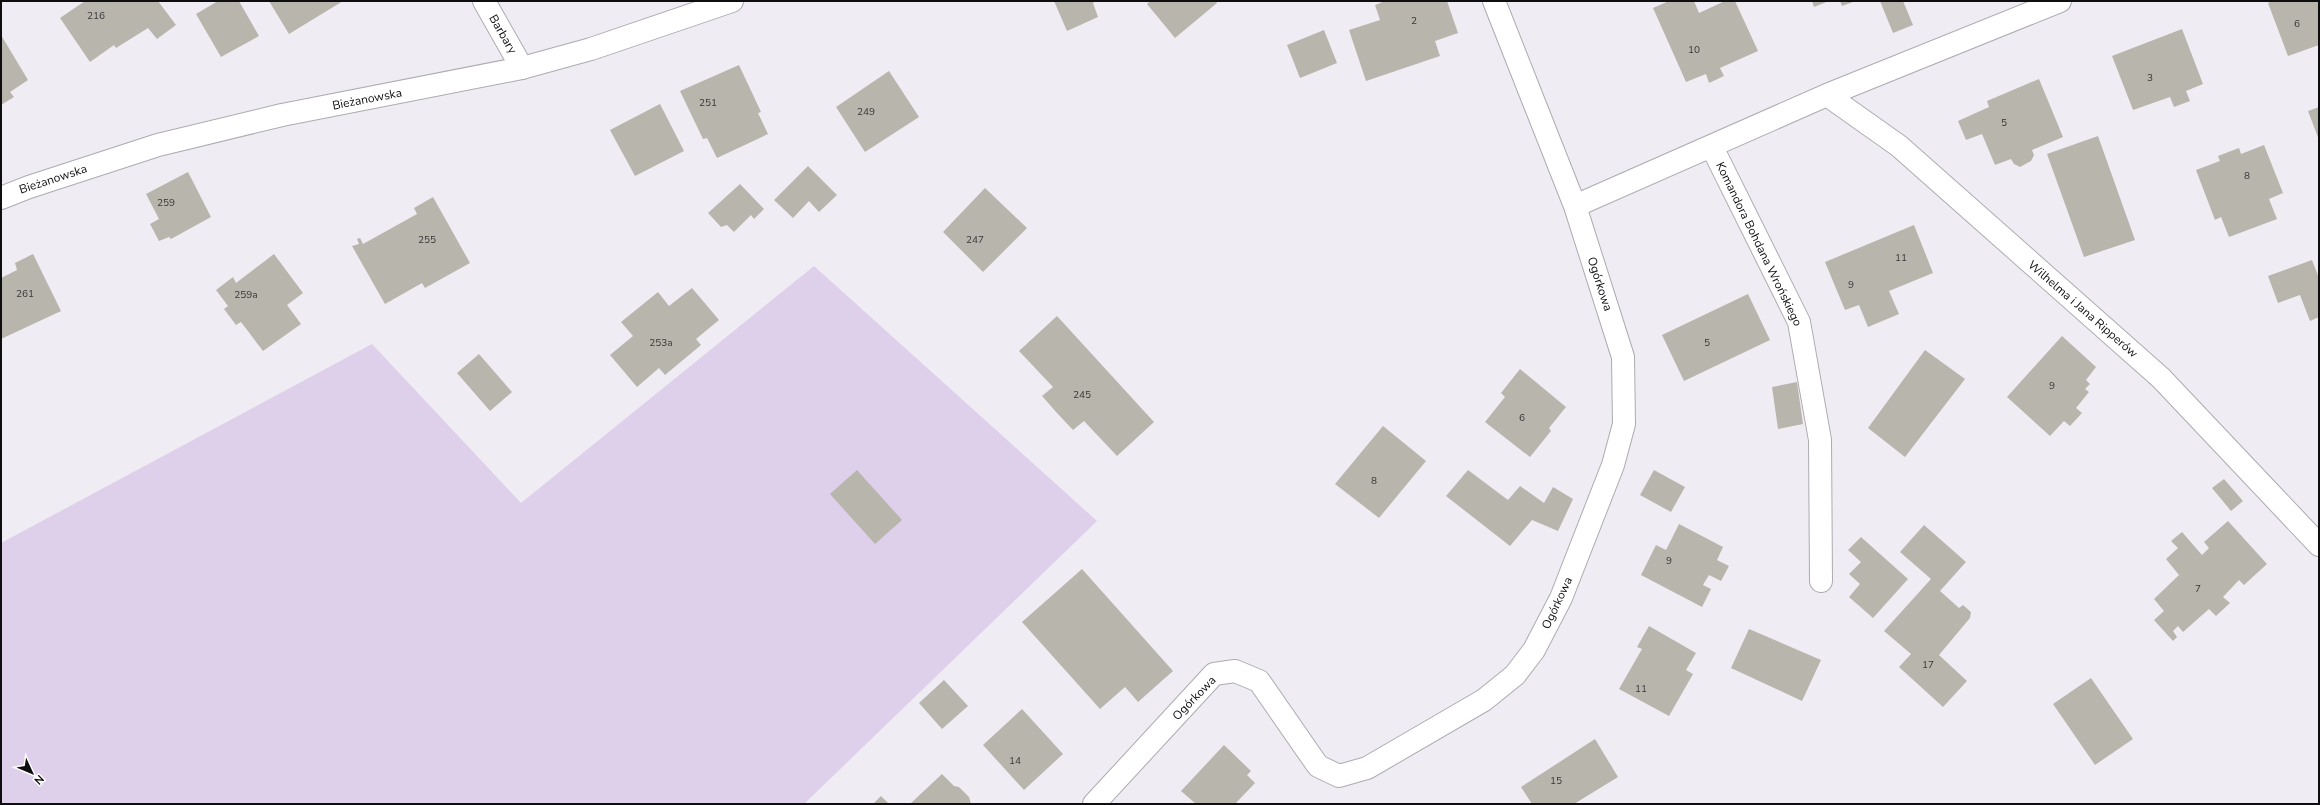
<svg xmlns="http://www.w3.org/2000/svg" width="2320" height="805" viewBox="0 0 2320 805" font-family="'Nunito Sans',sans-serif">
  <rect width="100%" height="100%" fill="#f0ecf3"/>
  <path fill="#decfea" d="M814,266l283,255 -293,283h-803v-261l371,-199 149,159z"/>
  <path fill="#b8b5ad" d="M85,1h73l18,24 -19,14 -9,-11 -32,20 -2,-3 -24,17 -30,-44z
    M218,1h21l20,35 -38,21 -25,-43z
    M269,1h74l-54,33z
    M1054,1h42l-3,2 5,14 -31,14z
    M1150,1h66l1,2 -42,35 -28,-34z
    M1385,1h62l11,32 -23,8 5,15 -74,25 -17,-51 31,-10 -5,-15z
    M1669,1h25l5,12 26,-12h10l23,50 -38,17 4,8 -15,7 -3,-9 -20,8 -33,-74z
    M1812,1h17l-15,6z
    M1840,1h16l-14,5z
    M1880,1h23l10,24 -20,8z
    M2273,1h46v44l-31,11 -20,-53z
    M2182,29l21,55 -17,7 4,10 -16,6 -4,-10 -37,13 -21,-54z
    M1324,30l13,33 -37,15 -13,-33z
    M1,35l27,45 -18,12 4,5 -13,8z
    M739,65l22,47 -3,1 10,21 -51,24 -10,-20 -4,1 -23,-48z
    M889,71l30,46 -54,35 -29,-45z
    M2039,79l24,58 -31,13 2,5 -3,6 -11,6 -6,-3 -3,-5 -16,6 -13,-31 -16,6 -8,-19 31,-14 -2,-6z
    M660,104l24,47 -49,25 -25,-46z
    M2319,107v33l-11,-29z
    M2098,136l37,104 -51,17 -37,-103z
    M2264,145l19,48 -14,6 8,20 -48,18 -8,-20 -6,3 -19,-50 24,-9 -2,-5 21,-8 2,6z
    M808,166l29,29 -18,17 -10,-11 -16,17 -19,-18z
    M188,172l23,45 -40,22 -2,-2 -10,4 -9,-17 9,-5 -13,-25z
    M740,184l24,25 -10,10 -3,-4 -17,17 -7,-7 -6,2 -13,-14z
    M985,188l42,40 -44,44 -40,-40z
    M433,197l37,66 -45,25 -3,-5 -37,21 -33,-58 7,-2 -2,-5 3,-1 3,6 54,-30 -3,-6z
    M1914,225l19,48 -44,18 10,23 -31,13 -9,-22 -14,5 -20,-48z
    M33,254l28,57 -60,28v-61l16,-8 -2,-7z
    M274,254l29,39 -16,12 14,19 -38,27 -22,-29 -5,3 -12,-16 4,-3 -12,-16 17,-13 3,6z
    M2312,260l7,18v39l-9,4 -10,-26 -22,8 -10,-27z
    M692,288l27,32 -23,19 5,6 -36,30 -6,-7 -22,19 -27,-32 23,-19 -12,-14 37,-30 11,14z
    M1748,294l22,46 -86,41 -22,-46z
    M1057,316l97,106 -37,34 -33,-35 -11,9 -16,-17 -15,-17 11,-9 -34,-36z
    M2062,336l34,31 -10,13 4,4 -5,5 4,3 -13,16 6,5 -12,13 -6,-5 -14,15 -43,-39z
    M1925,350l40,29 -60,78 -37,-29z
    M479,354l33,38 -22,19 -33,-38z
    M1520,369l46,38 -17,21 2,3 -21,26 -45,-35 20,-25 -4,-4z
    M1797,382l6,42 -25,5 -6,-42z
    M1383,426l43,35 -47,57 -44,-34z
    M857,470l45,50 -27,24 -45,-50z
    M1468,470l40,30 12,-14 24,17 9,-16 20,12 -15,32 -26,-11 -22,26 -64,-50z
    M1654,470l31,17 -14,25 -31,-17z
    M2224,479l19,22 -12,10 -19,-23z
    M2228,521l39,43 -23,21 -5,-5 -16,17 7,6 -14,13 -7,-7 -26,23 -5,-6 -5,5 4,6 -4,4 -19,-21 10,-9 -10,-12 25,-24 -13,-16 12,-11 -7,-7 11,-9 20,23 7,-7 -5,-6z
    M1679,524l44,23 -6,13 12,6 -8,15 -12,-6 -6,10 8,4 -9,18 -61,-32 15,-30 10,5z
    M1924,525l42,37 -26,29 19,17 4,-3 8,7 -1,6 -31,37 28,26 -24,26 -44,-40 12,-13 -27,-23 47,-52 -31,-27z
    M1861,537l47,42 -35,39 -24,-21 11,-13 -11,-10 12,-12 -13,-12z
    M1082,569l91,102 -35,31 -13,-15 -25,22 -78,-87z
    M1649,626l47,27 -10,17 7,4 -24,42 -50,-27 23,-40 -5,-2z
    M1749,629l72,31 -19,41 -71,-33z
    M2091,678l42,61 -38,26 -42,-61z
    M944,680l24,26 -26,23 -23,-26z
    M1022,709l41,45 -39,36 -41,-45z
    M1595,739l23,38 -44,27h-42l-11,-17z
    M1224,745l27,26 -4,4 8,8 -20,21h-39l-15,-13z
    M942,774l12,12 5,1 10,10 2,7h-61z
    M881,796l8,8h-16z"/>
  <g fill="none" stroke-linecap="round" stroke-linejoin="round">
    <g stroke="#aeaab2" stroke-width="24">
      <path id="minor" d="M484,1l38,67
        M1827,95l72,51 262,232 158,167
        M1712,147l87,175 21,118 1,141
        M1575,206l252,-111 233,-94
        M1094,804l120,-130 21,-3 24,10 59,85 21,10 28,-8 117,-68 31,-25 19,-25 27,-52 52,-133 11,-41 -1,-67 -48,-151 -81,-205"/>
    </g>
    <g stroke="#aeaab2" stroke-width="24">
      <path id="tertiary" d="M1,198l28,-11 129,-42 124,-30 240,-47 69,-19 141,-48"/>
    </g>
    <use href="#minor" stroke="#fff" stroke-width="22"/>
    <use href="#tertiary" stroke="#fff" stroke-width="22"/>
  </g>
  <g text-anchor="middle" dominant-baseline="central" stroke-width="3.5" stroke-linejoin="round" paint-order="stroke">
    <g font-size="10" fill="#383737">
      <text x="96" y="16">216</text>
      <text x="1414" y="21">2</text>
      <text x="2297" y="24">6</text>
      <text x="1694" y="50">10</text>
      <text x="2150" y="78">3</text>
      <text x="708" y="103">251</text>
      <text x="866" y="112">249</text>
      <text x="2004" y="123">5</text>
      <text x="2247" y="176">8</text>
      <text x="166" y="203">259</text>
      <text x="427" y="240">255</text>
      <text x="975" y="240">247</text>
      <text x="1901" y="258">11</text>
      <text x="1851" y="285">9</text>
      <text x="25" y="294">261</text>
      <text x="246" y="295">259a</text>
      <text x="661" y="343">253a</text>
      <text x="1707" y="343">5</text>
      <text x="2052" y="386">9</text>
      <text x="1082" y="395">245</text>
      <text x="1522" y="418">6</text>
      <text x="1374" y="481">8</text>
      <text x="1669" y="561">9</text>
      <text x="2198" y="589">7</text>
      <text x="1928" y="665">17</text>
      <text x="1641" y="689">11</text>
      <text x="1015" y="761">14</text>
      <text x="1556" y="781">15</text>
    </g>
    <g font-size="12" fill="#0e0d10" stroke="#fff">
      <text transform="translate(503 34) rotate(60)">Barbary</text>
      <text transform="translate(367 99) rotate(-11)">Bieżanowska</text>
      <text transform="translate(53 179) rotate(-18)">Bieżanowska</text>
      <text transform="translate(1759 244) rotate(64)">Komandora Bohdana Wrońskiego</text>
      <text transform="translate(1600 284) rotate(72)">Ogórkowa</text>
      <text transform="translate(2083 309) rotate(41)">Wilhelma i Jana Ripperów</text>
      <text transform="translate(1557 603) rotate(-65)">Ogórkowa</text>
      <text transform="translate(1194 698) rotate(-46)">Ogórkowa</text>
    </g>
  </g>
  <rect width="2320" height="805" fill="none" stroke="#0e0d10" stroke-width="4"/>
  <g transform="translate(32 773) rotate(134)" stroke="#ffffff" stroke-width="3" paint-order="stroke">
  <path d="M0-3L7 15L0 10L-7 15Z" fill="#0e0d10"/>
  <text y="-6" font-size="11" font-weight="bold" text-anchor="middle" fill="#0e0d10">N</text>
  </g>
</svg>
